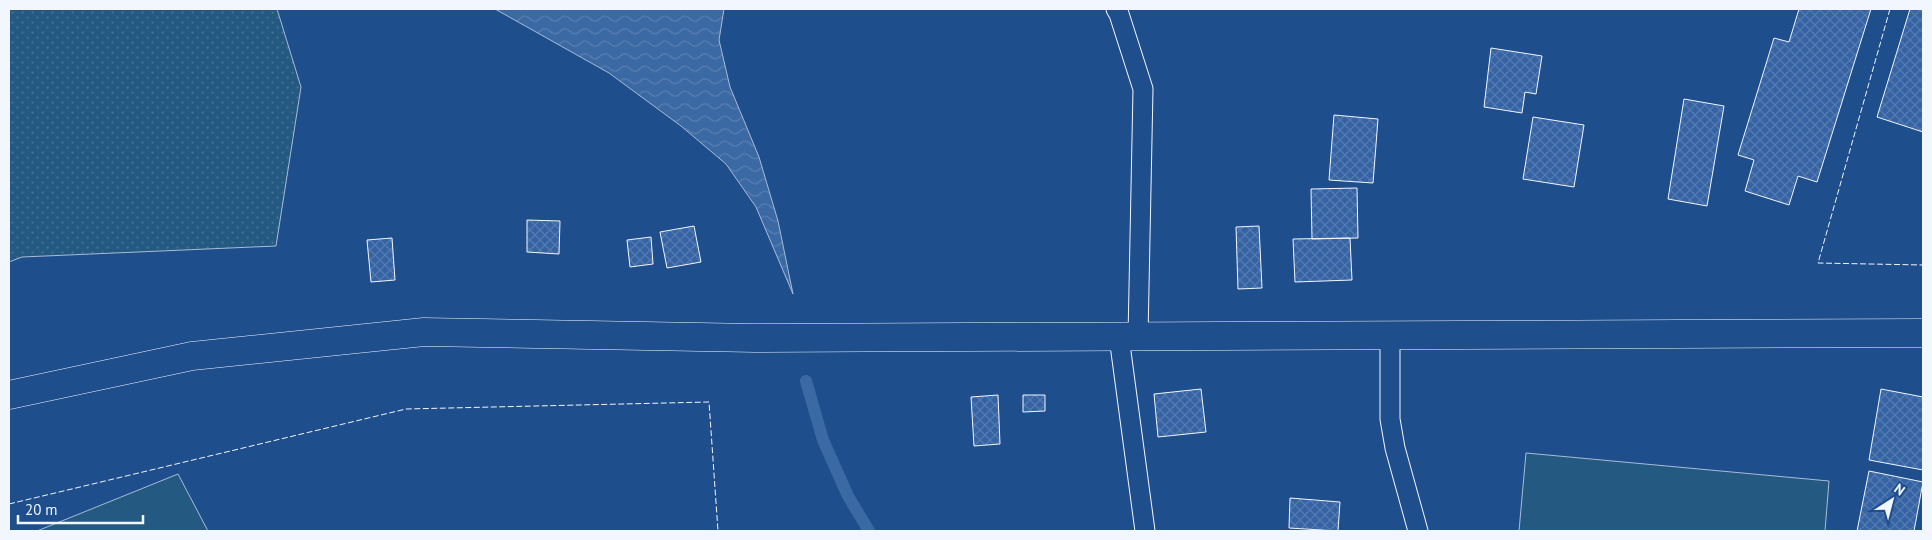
<svg xmlns="http://www.w3.org/2000/svg" width="1932" height="540" viewBox="0 0 1932 540" font-family="'PT Sans',sans-serif">
  <defs>
    <pattern id="grass-dots" width="8" height="8" patternUnits="userSpaceOnUse" patternTransform="scale(1.25)"><rect width="8" height="8" fill="#245a82"/><path d="M2 2h.1M6 6h.1" fill="none" stroke="#447295" stroke-width="1.8" stroke-linecap="round"/></pattern>
    <pattern id="water-waves" width="16" height="10" patternUnits="userSpaceOnUse" patternTransform="scale(1.25)"><rect width="16" height="10" fill="#3b69a3"/><path d="M0 5q4-4 8 0t8 0" fill="none" stroke="#587fb1"/></pattern>
    <pattern id="building-cross-hatch" width="8" height="8" patternUnits="userSpaceOnUse" patternTransform="scale(1.25)"><rect width="8" height="8" fill="#3563a3"/><path d="M0 0l8 8M0 8l8-8" fill="none" stroke="#537ab1"/></pattern>
  </defs>
  <rect width="100%" height="100%" fill="#1f4e8c"/>
  <path fill="url(#grass-dots)" stroke="#a8bbd7" d="M9,9h268l24,78 -25,159 -254,11 -13,5z"/>
  <path fill="#245a82" stroke="#a8bbd7" d="M1526,453l303,28 -4,50h-306z
    M178,474l30,57h-171z"/>
  <path fill="url(#water-waves)" stroke="#a8bbd7" d="M495,9h229l-5,31 11,47 29,70 19,64 15,73 -37,-87 -30,-43 -45,-38 -72,-53z"/>
  <g fill="none" stroke-linecap="round" stroke-linejoin="round">
    <path stroke="#3b69a3" stroke-width="12" d="M806,381l17,59 25,56 21,35"/>
  </g>
  <path fill="url(#building-cross-hatch)" stroke="#f2f6ff" d="M1799,9h72l-54,173 -19,-6 -9,29 -44,-14 9,-31 -16,-5 36,-117 15,4z
    M1910,9h13v123l-46,-15z
    M1491,48l51,8 -6,38 -11,-2 -3,21 -38,-6z
    M1684,99l40,7 -17,100 -39,-7z
    M1334,115l44,4 -5,64 -44,-3z
    M1533,117l51,8 -10,62 -51,-8z
    M1357,188l1,50 -46,1 -1,-50z
    M527,220l33,1 -1,33 -32,-2z
    M694,226l7,36 -34,6 -7,-36z
    M1259,226l3,62 -24,1 -2,-62z
    M651,237l2,27 -23,3 -3,-27z
    M392,238l3,42 -24,2 -4,-42z
    M1350,238l2,42 -57,2 -2,-43z
    M1201,389l5,43 -48,5 -4,-43z
    M1881,389l42,8v73l-54,-10z
    M998,395l2,49 -26,2 -3,-49z
    M1023,395h22v16l-22,1z
    M1869,471l54,11 -9,49h-57z
    M1290,498l50,4 -2,29 -49,-3z"/>
  <g fill="none" stroke-linecap="round" stroke-linejoin="round">
    <g stroke="#f2f6ff" stroke-width="21">
      <path id="lane" d="M1116,9l3,5 24,75 -5,248
        M1390,335v84l5,29 23,83
        M1119,337l26,194"/>
    </g>
    <g stroke="#f2f6ff" stroke-width="29">
      <path id="secondary" d="M9,395l183,-39 232,-24 331,6 1168,-5"/>
    </g>
    <use href="#lane" stroke="#1f4e8c" stroke-width="19"/>
    <use href="#secondary" stroke="#1f4e8c" stroke-width="28"/>
    <path stroke="#f2f6ff" stroke-width="1" stroke-dasharray="6 2.5" stroke-linecap="butt" d="M1890,9l-72,254 105,2
      M9,504l397,-95 303,-7 9,129"/>
  </g>
  <rect width="1932" height="540" fill="none" stroke="#f2f6ff" stroke-width="20"/>
  <g transform="translate(1892 500) rotate(36)" stroke="#1f4e8c" stroke-width="4" paint-order="stroke">
  <path d="M0-4L9 19L0 12L-9 19Z" fill="#f2f6ff"/>
  <text y="-8" font-size="14" font-weight="bold" text-anchor="middle" fill="#f2f6ff">N</text>
  </g>
  <path d="M18 515v8h125v-8" fill="none" stroke="#f2f6ff" stroke-width="2.5"/>
  <text x="25" y="515" font-size="15" fill="#f2f6ff" stroke="#1f4e8c" stroke-width="4" paint-order="stroke">20 m</text>
</svg>
